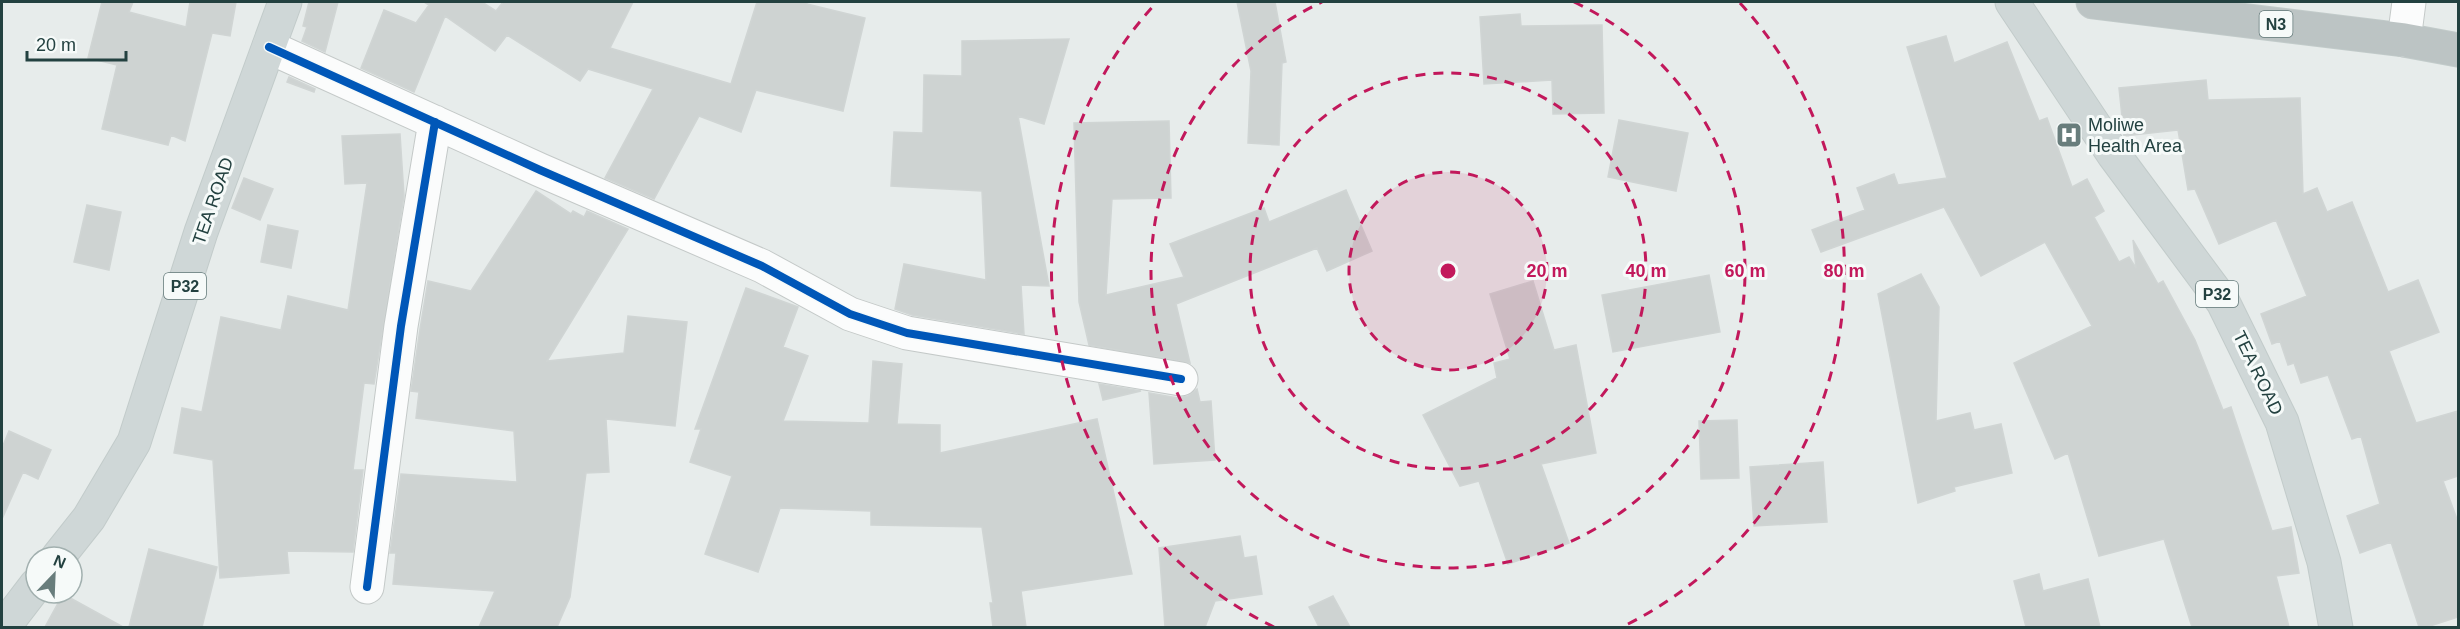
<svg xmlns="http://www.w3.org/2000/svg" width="2460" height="629" viewBox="0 0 2460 629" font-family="Arial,sans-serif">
  <rect width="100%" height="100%" fill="#e7eceb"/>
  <path fill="#ced3d2" stroke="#d0d5d4" stroke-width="1.5" d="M102,2h31l-4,10 57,15 4,-25h46l-6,34 -18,-3 -27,108 -14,-6 -3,10 -66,-16 15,-64 -29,-7z
    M309,2h29l-13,50 -23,-11 5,-14 -4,-1z
    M424,2h58l14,9 7,-9h130l-23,46 121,36 26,-82h50v2l58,14 -22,93 -87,-21 -15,42 -42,-16 -45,83 -49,-21 48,-89 -65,-20 -8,12 -73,-46 -12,16 -50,-35 -31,76 -53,-24 23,-58 32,13 13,-18z
    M1237,2h38l11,60 -4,1 -3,82 -31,-2 3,-72z
    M1520,14l1,12 81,-1 2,88 -51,1 -1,-34 -68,4 -4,-67z
    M1946,36l8,27 53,-21 32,79 8,-3 25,69 15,-8 17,32 -10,6 25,45 10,-5 7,11 -3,-28 25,44 5,-3 32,59 28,70 8,-3 41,124 19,-4 8,46 -23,3 13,51h-97l-28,-88 -65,17 -31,-103 -13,6 -41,-96 78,-37 -47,-84 -64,34 -37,-69 -123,45 -9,-22 53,-20 -8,-22 37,-14 4,11 49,-7 -40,-131z
    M1069,39l-25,85 -26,-8 31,170 -28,-1 3,49 -112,-19 -17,-6 9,-45 82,16 -4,-89 -91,-5 3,-54 29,1 1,-58 38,1v-35z
    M289,77l26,12 -1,3 -27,-10z
    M2206,80l2,20 92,-2 3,96 14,-6 10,24 25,-10 36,90 30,-12 21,52 -50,19 27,72 42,-12v65l-15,5 15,41v95l-31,10h-8l-28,-85 -31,11 -13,-37 33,-12 -19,-68 -9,3 -24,-64 -27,8 -7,-20 -6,2 -8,-24 -8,3 -11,-30 46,-18 -31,-76 -57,24 -24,-55 -7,1 -10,-60 -54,6 -5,-48z
    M1619,120l69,13 -12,58 -68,-14z
    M1169,121l2,77 -59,1 -6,96 78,-18 -14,-33 94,-36 5,14 77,-32 26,61 -45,20 -10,-23 -141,56 14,59 -101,-18 -10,-43 -5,-179z
    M400,134l4,62 -30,188 -10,-1 -11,87h10l-10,82 -66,-1 2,22 -69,5 -7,-118 -39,-7 8,-45 20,4 19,-95 60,13 7,-34 60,14 19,-127 -22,1 -3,-48z
    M244,178l29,11 -13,31 -28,-12z
    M536,191l35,23 2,-3 11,6 3,-6 41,18 -81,132 77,-8 4,-37 59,6 -12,104 -69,-7 3,53 -23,1 -16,124 -13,30h-78l16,-36 -102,-7 3,-31h-6l11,-79 116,8 -3,-51 -98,-13 3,-26 -8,-1 9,-62 8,-48 43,10z
    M87,205l34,7 -12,58 -35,-8z
    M268,225l30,6 -7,37 -30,-6z
    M1921,274l18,33 -3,114 34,-8 4,17 27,-6 11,49 -58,14 1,4 -37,12 -40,-209z
    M1709,275l11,57 -107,20 -11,-57z
    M1533,281l21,69 22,-5 20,108 -55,11 28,79 -61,21 -29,-83 -19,5 -37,-71 74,-37 -3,-15 16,-4 -20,-65z
    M746,288l52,19 -15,40 25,9 -25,65 86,2 4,-62 29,3 -5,60 43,1v28l157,-34 35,155 -111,17 5,36h-33l-3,-24h3l-11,-76 -111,-2v-14l-91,-3 -22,64 -53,-18 27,-78 -42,-14 11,-33h-6z
    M1099,384l42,7 -38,9z
    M1197,389l3,13 11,-1 4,59 -61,4 -5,-71 29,5 10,-2z
    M1737,420l2,58 -38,1 -2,-58z
    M9,431l42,19 -13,29 -15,-7 -21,47v-71z
    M1823,462l4,60 -73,4 -4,-59z
    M1240,536l4,22 12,-2 6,38 -47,7 -10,26h-40l-6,-79z
    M149,549l68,18 -15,60h-73z
    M2039,574l4,17 45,-12 12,48h-74l-12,-46z
    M63,594l60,33h-78z
    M1333,596l17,31h-31l-10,-20z"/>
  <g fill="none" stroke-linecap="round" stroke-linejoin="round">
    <g stroke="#c4c9c8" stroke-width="35">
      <path id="street" d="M2404,40l5,-38
        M269,47l271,123 222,96 88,48 57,19 274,46
        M367,587l34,-261 34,-204"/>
    </g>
    <g stroke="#c2cbca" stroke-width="35">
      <path id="primary" d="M2012,2l102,153 109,147 59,120 42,140 12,66
        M58,557l31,-39 45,-76 67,-210 84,-230
        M3,628l33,-43"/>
    </g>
    <g stroke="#c2cbca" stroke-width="35">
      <path id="highway" d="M2093,2l311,38 54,10"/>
    </g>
    <use href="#street" stroke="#fbfcfc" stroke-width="33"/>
    <use href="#primary" stroke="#cfd7d7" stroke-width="33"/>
    <use href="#highway" stroke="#bcc4c4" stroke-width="33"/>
    <g stroke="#f6faf9" stroke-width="11">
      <path id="cycleway" d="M269,47l271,123 222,96 88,48 57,19 274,46
        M367,587l34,-261 34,-204"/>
    </g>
    <use href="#cycleway" stroke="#0057b8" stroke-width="8"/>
  </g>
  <circle cx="1448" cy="271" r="99" fill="#c2185b" fill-opacity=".12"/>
  <g fill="none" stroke="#c2185b" stroke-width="3" stroke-dasharray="10 8">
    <circle cx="1448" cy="271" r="99"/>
    <circle cx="1448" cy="271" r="198"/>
    <path d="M1574 2A297 297 0 1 1 1322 2"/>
    <path d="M1274 627A396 396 0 0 1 1156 3M1740 3A396 396 0 0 1 1622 627"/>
  </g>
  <defs>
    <g id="hospital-square" transform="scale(1.35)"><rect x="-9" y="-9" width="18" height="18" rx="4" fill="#687d7c" stroke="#f6faf9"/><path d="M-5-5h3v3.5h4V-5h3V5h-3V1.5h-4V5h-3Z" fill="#fff"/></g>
  </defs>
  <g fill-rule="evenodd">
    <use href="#hospital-square" x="2069" y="135"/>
  </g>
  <g text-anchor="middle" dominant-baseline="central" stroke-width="6" stroke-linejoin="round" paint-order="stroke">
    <g fill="#f6faf9" stroke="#627878" stroke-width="1.5">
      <rect x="2259.5" y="11" width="33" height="26" rx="4.5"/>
      <rect x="164" y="273" width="42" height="26" rx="4.5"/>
      <rect x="2196" y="281" width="42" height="26" rx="4.5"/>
    </g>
    <g font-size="16" font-weight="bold" fill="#234140">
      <text x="2276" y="24">N3</text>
      <text x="185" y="286">P32</text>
      <text x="2217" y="294">P32</text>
    </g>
    <g font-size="18" fill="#234140" stroke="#f6faf9" text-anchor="start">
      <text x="2088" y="125">Moliwe<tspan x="2088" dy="21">Health Area</tspan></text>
    </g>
    <g font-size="18" fill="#234140" stroke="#f6faf9">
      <text transform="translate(213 201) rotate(-71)">TEA ROAD</text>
      <text transform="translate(2258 373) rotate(64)">TEA ROAD</text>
    </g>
  </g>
  <circle cx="1448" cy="271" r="9" fill="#c2185b" stroke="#f6faf9" stroke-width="3"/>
  <g font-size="18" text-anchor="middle" font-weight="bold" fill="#c2185b" stroke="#f6faf9" stroke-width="6" stroke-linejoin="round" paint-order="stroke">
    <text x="1547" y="277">20 m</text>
    <text x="1646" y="277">40 m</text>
    <text x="1745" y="277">60 m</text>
    <text x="1844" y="277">80 m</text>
  </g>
  <rect width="2460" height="629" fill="none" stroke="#234140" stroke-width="6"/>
  <g transform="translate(54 575) rotate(23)"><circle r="28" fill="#f6faf9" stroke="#a2b0af" stroke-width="1.5"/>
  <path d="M0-4.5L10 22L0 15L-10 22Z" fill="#687d7c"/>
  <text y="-9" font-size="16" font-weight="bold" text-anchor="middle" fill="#234140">N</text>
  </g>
  <path d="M27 51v9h99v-9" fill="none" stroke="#234140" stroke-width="3"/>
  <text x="36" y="51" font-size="18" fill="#234140" stroke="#f6faf9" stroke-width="4.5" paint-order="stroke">20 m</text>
</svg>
